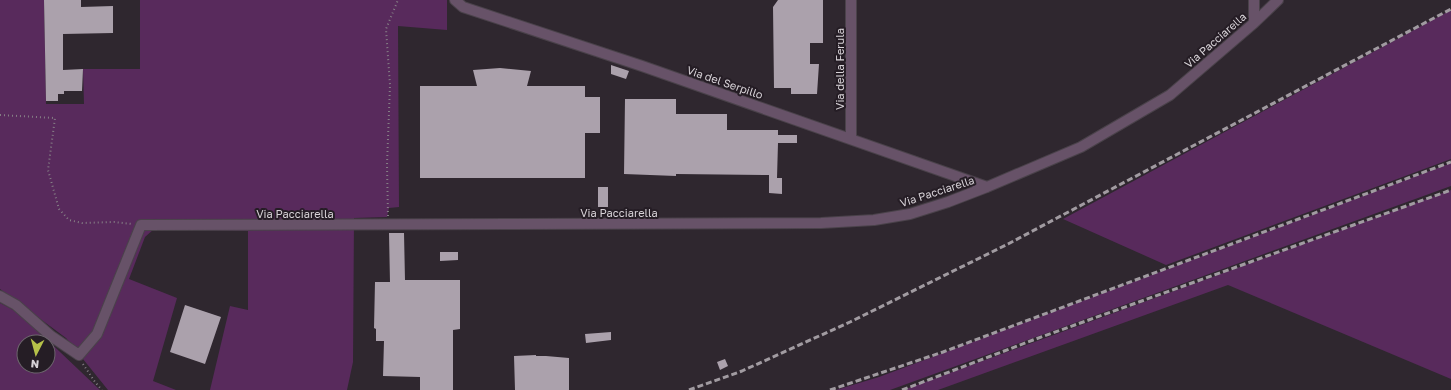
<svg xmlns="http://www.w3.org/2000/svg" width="1451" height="390" viewBox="0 0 1451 390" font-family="'Golos Text',sans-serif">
  <rect width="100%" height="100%" fill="#2f272f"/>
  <path fill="#582a5c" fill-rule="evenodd" d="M0,0h44l2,104h38l-1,-35h57v-69h307v30l-49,-4 1,181 -10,1 -2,9 -33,1 -1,144 -6,28h-137l20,-84 18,4v-79l-94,-2 -9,8 -16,42 48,19 -24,83 23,9h-68l-42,-52 -66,-49z
    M1451,10v149l-285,106 -103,-46z
    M1451,163v23l-561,204h-54l43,-13z
    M1451,190v189l-223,-94 -290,105h-35z
    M0,303l19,10 81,77h-100zM24,342h24v24h-24z"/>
  <path fill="#aba1ac" d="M44,0h37v7l32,-1v27l-50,1v36l20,-1 -1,22h-18v3h-6v7h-12z
    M778,0h45v43h-13v21h9l-2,30h-26v-6h-17l-1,-81z
    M611,65l18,6 -3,8 -15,-5z
    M500,68l31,3 -4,15h58v11h15v36h-15v45h-165v-92h57l-4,-16z
    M625,99h51v15h51v16h51v5h19v8h-19l-1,35h5v16l-13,-1v-18l-93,-1v2l-52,-2z
    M598,187h10v20h-10z
    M389,233h15l1,47h55v49l-7,1v60h-33v-13l-37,-1 1,-35h-8v-12l-2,-1 1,-46h15z
    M440,252h18v8l-18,1z
    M185,305l36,12 -16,47 -35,-12z
    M611,332v8l-25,3 -1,-9z
    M536,355v1h10l23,2v32h-54l-1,-34z
    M725,359l3,7 -8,4 -3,-8z"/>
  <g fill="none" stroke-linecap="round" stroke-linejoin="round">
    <g stroke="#4a424a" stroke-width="12">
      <path id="street" d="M455,0l8,7 179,59 345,121
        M851,0v138
        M1254,0v23
        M0,296l16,9 35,31 28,19 18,-21 44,-109 680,-2 53,-3 36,-6 38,-12 39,-15 94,-40 89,-52 84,-72 24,-23"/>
    </g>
    <path stroke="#857e85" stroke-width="2" stroke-dasharray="1 3" stroke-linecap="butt" d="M0,115l55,3 -7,52 11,39 10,11 13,3 32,-1 18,2
      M388,216l-1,-51 3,-80 -4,-56 12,-29
      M83,364l12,18 7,8"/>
    <use href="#street" stroke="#675268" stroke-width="10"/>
    <path stroke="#a19ba1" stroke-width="3" stroke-dasharray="6 3" stroke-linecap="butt" d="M689,390l53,-19 108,-49 158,-78 443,-235
      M830,390l113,-38 508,-190
      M902,390l131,-50 418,-150"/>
  </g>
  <g text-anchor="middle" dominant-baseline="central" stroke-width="4" stroke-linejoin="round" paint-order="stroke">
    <g font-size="11" fill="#d7d2d7" stroke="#251d25">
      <text transform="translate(1215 40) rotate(-41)">Via Pacciarella</text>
      <text transform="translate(839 69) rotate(-90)">Via della Ferula</text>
      <text transform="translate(725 82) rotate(19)">Via del Serpillo</text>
      <text transform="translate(937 191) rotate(-18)">Via Pacciarella</text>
      <text x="619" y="212">Via Pacciarella</text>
      <text x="295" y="213">Via Pacciarella</text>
    </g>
  </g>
  <g transform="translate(36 354) rotate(186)"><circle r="19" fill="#251d25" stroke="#6c656c"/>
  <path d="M0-3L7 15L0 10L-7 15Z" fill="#b6c149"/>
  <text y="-6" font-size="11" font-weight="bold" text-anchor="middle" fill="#d7d2d7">N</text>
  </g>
</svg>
